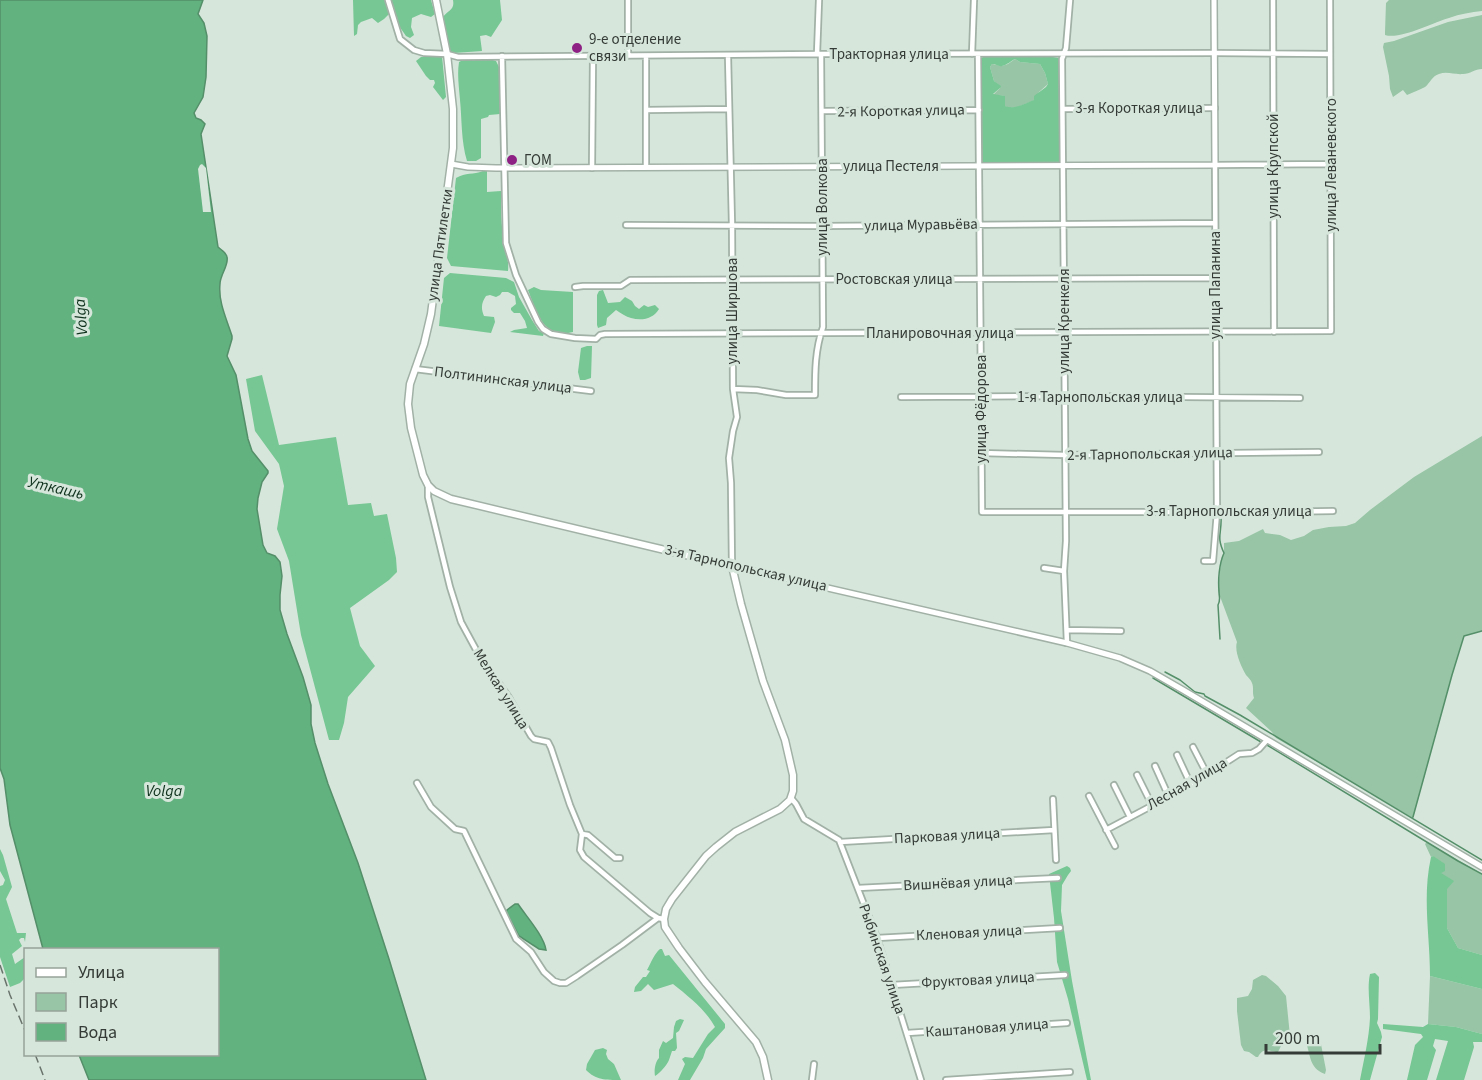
<svg xmlns="http://www.w3.org/2000/svg" width="1482" height="1080" viewBox="0 0 1482 1080" font-family="'Source Sans 3',sans-serif">
  <rect width="100%" height="100%" fill="#d6e6db"/>
  <path fill="#97c5a5" d="M1389,0h93v11c-11,1 -22,3 -33,7 -15,4 -49,22 -64,17v-3l1,-29z
    M1482,15v54c-7,0 -12,5 -19,5 -8,1 -16,-3 -24,0 -7,2 -9,9 -14,13 -5,3 -12,5 -18,8l-4,-5 -10,7 -3,-8 -1,-13 -6,-29 1,-4 10,-2 54,-19z
    M1015,59l5,3 20,2 5,9 3,11 -9,8 -4,8 -17,7 -9,1 -4,-2v-10l-12,-1 7,-7v-2l-6,-5 -4,-14 2,-3 10,2 6,-2z
    M1482,436v195l-18,5 -12,39 -39,143 -137,-80 -4,-6 -26,-24 8,-10c-2,-6 0,-10 -2,-15 -1,-3 -4,-6 -6,-8 -5,-9 -12,-24 -9,-33l-19,-51 3,-31 3,-7v-10l15,-2 24,-12 2,4 15,2 11,5 13,-4 9,-6 16,-3 17,-1 9,-3 15,-13 44,-33z
    M1427,842l55,32v81l-24,-7 -11,-20v-39l-14,-33 -2,1 -6,-13z
    M1262,975l4,1 12,10 8,10 4,40 -9,10 -3,6c-8,0 -14,-6 -20,5h-2l-7,-5 -5,-1 -3,-6 -4,-34v-13l11,-2 4,-7 1,-9z
    M1430,976l52,13v45l-26,-7 -28,-3z
    M1311,1036h7l2,3 6,31 -1,4c-17,-6 -14,-21 -20,-34l2,-3z"/>
  <path fill="#76c793" fill-rule="evenodd" d="M353,0h78l4,14 -4,3 -10,-3 -9,4 -1,9 3,8 -4,3 -4,-2 -16,-23 -6,6 -6,4 -6,-5 -11,4 -3,3 -1,9 -3,2z
    M453,0h47l2,20 -11,17 -5,-2 -6,1 2,15 -28,2 -5,-2 -6,-34c5,-7 12,-7 10,-17z
    M442,56l4,41 -3,3 -10,-13 2,-4 -1,-3h-4l-4,-4 -10,-15 5,-4z
    M983,57h70l6,1 2,101 -2,4 -6,1 -70,-1 -1,-3 -2,-101zM1015,59l5,3 20,2 5,9 3,11 -2,3 -12,9v4c-9,3 -18,10 -29,6v-10l-12,-2 7,-6 1,-2 -7,-5 -4,-14 2,-3c4,0 7,3 10,2 5,-1 9,-5 13,-7z
    M489,59l7,2 5,10 -1,43 -11,1 -1,2 -7,2v39l-5,3h-9c-6,-20 -5,-41 -7,-61 -1,-13 -3,-25 -1,-38l4,-2z
    M483,171h4v21l14,-1c0,17 0,34 3,50 2,11 5,19 4,30l-57,-5 -4,-8 9,-80c10,-6 17,-3 27,-7z
    M450,273l56,5 8,4 5,15 13,23 7,11 5,2 -1,3 -33,-4 4,-2 13,-2 -2,-7 -5,-8h-6l-3,-3v-2l5,-4 -1,-8 -7,-4h-6l-2,3 -4,2 -6,-2 -4,1c-5,7 -5,13 -2,20l10,1 1,5 -4,11 -52,-7 5,-48z
    M534,287l7,3 32,2v40c-30,7 -36,-19 -45,-42z
    M603,290l5,13 12,-1 5,-5 7,4 3,5 4,3 5,-4 4,2 7,-2 4,4c-6,10 -17,12 -28,9 -5,-1 -10,-5 -15,-8l-9,8 -1,7 -8,3 -1,-3v-30l2,-4z
    M587,346h5l-1,32 -6,2h-5l-2,-8 3,-24z
    M262,375l17,70 57,-8 12,68 23,-2 3,13 13,-2 9,44 1,14 -8,8 -39,28 10,38 15,20 -27,31 -4,26 -5,17h-10l-28,-105 -12,-74 -12,-32 7,-43 -5,-22 -24,-33 -9,-52z
    M0,849l3,6 9,32 -6,12 11,34h9l-1,9 -1,-4h-3l-2,2 3,6 -10,8 3,10 10,-7v21l-5,5 -10,4 -10,-30v-71l3,-1 2,-5 -5,-9z
    M1433,856l12,8v7l-4,2 13,8 -7,8v39l11,20 24,7v34l-52,-13c0,-41 -8,-78 1,-119z
    M1067,866l3,2 1,3 -3,4 -6,10 -1,26 11,70 19,99h-4l-19,-81 -11,-37 -3,-44 -5,-44z
    M660,949h2l3,7 4,-1 56,69v4l-19,21 -3,9 -13,22h-12l7,-16 -3,-5 3,-2 8,1 15,-24 7,-7c-9,-17 -27,-31 -42,-43l-19,6 -6,-6 -7,7 -7,1 1,-5 8,-10h3l4,-6 -3,-1c4,-7 7,-16 13,-21z
    M1375,973l4,4 -1,42 -1,4 4,9 1,5 -12,43h-10c4,-21 9,-41 10,-62 0,-15 -3,-30 0,-44z
    M680,1019l4,1 -5,11 -3,2 1,15 -2,3h-3c-1,3 -2,6 -3,9 -2,5 -9,13 -14,16 -1,-5 0,-14 4,-18v-8l4,-9 3,2 7,-5 1,-11 2,-6z
    M1383,1024l40,3 5,-3 28,3 26,7v8h-9l1,5 -10,33h-28l12,-39 -13,-2 -2,7 3,4 -9,30h-20l8,-35 8,-8 -2,-3 -38,-5z
    M603,1048l4,2 -1,4 2,5 6,5 7,16c-16,0 -25,0 -35,-10l1,-6 8,-14z"/>
  <path fill="#61b27f" stroke="#548f69" stroke-width="1.5" d="M0,0h203l-5,14 6,9 3,13 -1,41 -3,20 -9,16 2,5 5,2 4,4 -4,10 17,113c3,3 8,5 9,10 2,8 -7,18 -7,27 -2,18 7,36 12,52v3l-5,17 9,19 12,64 4,12 16,20v2l-6,9 -4,16 -1,11 6,36 4,8 8,3 5,6 2,14 -2,19v15l7,24 16,43 8,28v19l4,19 13,41 30,79 31,96 37,121h-337l-10,-25 139,-1v-104l-175,-1 -33,-124 -6,-46 -4,-11z
    M515,904h3c8,12 26,32 28,46l-7,-1 -20,-13 -13,-24 1,-2z"/>
  <path fill="#d6e6db" d="M202,164l4,4 5,44h-8l-5,-43 2,-4z"/>
  <g fill="none" stroke-linecap="round" stroke-linejoin="round">
    <path stroke="#548f69" stroke-width="1.5" d="M1220,639l-2,-34c3,-6 1,-7 1,-14 -1,-11 0,-27 5,-38 -8,-17 -2,-19 -3,-36
      M1165,672l15,8 15,12 9,2 1,2 35,19 242,145
      M1153,678l108,64
      M1267,745l191,116 24,13
      M1413,817l39,-142 12,-39 18,-5"/>
    <g stroke="#a2b1a6" stroke-width="8">
      <path id="minor" d="M388,0l12,39 14,11 10,3 23,1 11,3 363,-3 394,-1 115,1
        M1273,0l1,332
        M817,54l2,-54
        M972,54l2,-54
        M978,54l4,458h285l66,-1
        M502,56l4,187 10,32 22,47 5,7 8,5 24,4 21,1 4,-4 5,-1 726,-3 -1,-331
        M628,56v-56
        M728,56l4,169 1,164 4,28 -4,14 -4,27 2,25 1,83
        M1063,109l152,-1
        M646,110l83,-1
        M822,111l157,-1
        M646,167v-111
        M592,168l1,-112
        M626,225l196,1 393,-3
        M575,287l8,-1h38l9,-6 585,-2
        M415,369l176,22
        M733,389l24,1 29,5h29c0,-24 0,-45 8,-68l-2,-273
        M901,397l164,-1 235,2
        M981,453l84,2 254,-3
        M428,485v12l22,90 11,35 19,35 28,39 23,40 3,3 14,3 3,6 19,57 12,29 -2,16 4,7 66,56 8,5 6,1
        M1204,561h9l4,-49 -2,-347 116,-1
        M1044,568l20,3
        M1067,630l54,1
        M1067,643l-3,-72 2,-30 -4,-482 4,-11 4,-48
        M1193,747l14,27
        M1177,755l14,30
        M1155,766l14,31
        M1137,775l15,30
        M417,783l14,24 24,22 9,2 52,108 15,13 13,20 10,9 6,2h6l11,-7 45,-31 36,-27
        M1114,785l16,32
        M1089,796l26,50
        M791,798l5,6 8,15 35,21 38,98 44,142
        M1053,799l3,61
        M1106,830l85,-45 48,-31 13,-1 7,-4 8,-9
        M582,834l6,1 27,23h5
        M840,842l214,-12
        M858,888l200,-10
        M877,938l183,-10
        M892,985l173,-10
        M907,1033l160,-10
        M812,1080l2,-16
        M946,1080l124,-8"/>
    </g>
    <g stroke="#a2b1a6" stroke-width="8">
      <path id="tertiary" d="M451,164l17,3 28,1 719,-3 -1,-165
        M732,566l335,77 53,15 30,13 33,19 299,177"/>
    </g>
    <g stroke="#a2b1a6" stroke-width="9">
      <path id="secondary" d="M436,0l11,54 6,55v39l-22,166 -7,30 -14,40 -2,20 3,24 12,47 5,10 6,6 17,8 281,67 9,38 22,77 22,59 8,35v16l-3,9 -10,9 -45,23 -19,15 -10,9 -34,43 -6,10 -2,10 1,8 14,21 26,34 51,60 7,15 5,23"/>
    </g>
    <use href="#minor" stroke="#fff" stroke-width="4.5"/>
    <use href="#tertiary" stroke="#fff" stroke-width="5"/>
    <use href="#secondary" stroke="#fff" stroke-width="6"/>
    <path stroke="#69736c" stroke-width="1.5" stroke-dasharray="9 4.5" stroke-linecap="butt" d="M0,965l10,30 16,38
      M35,1054l10,26"/>
  </g>
  <g fill="#8e2184" stroke="#d6e6db" stroke-width="2">
    <circle cx="577" cy="48" r="6"/>
    <circle cx="512" cy="160" r="6"/>
  </g>
  <g text-anchor="middle" dominant-baseline="central" stroke-width="6" stroke-linejoin="round" paint-order="stroke">
    <g font-size="15" fill="#353c37" stroke="#d6e6db" text-anchor="start">
      <text x="589" y="39">9-е отделение<tspan x="589" dy="17">связи</tspan></text>
      <text x="524" y="160">ГОМ</text>
    </g>
    <g font-size="15" fill="#353c37" stroke="#d6e6db">
      <text x="889" y="54">Тракторная улица</text>
      <text x="1139" y="108">3-я Короткая улица</text>
      <text transform="translate(901 111) rotate(-1)">2-я Короткая улица</text>
      <text transform="translate(1331 165) rotate(-90)">улица Леваневского</text>
      <text x="891" y="166">улица Пестеля</text>
      <text transform="translate(1273 166) rotate(-90)">улица Крупской</text>
      <text transform="translate(822 207) rotate(-90)">улица Волкова</text>
      <text transform="translate(921 225) rotate(-1)">улица Муравьёва</text>
      <text transform="translate(440 245) rotate(-82)">улица Пятилетки</text>
      <text x="894" y="279">Ростовская улица</text>
      <text transform="translate(1215 285) rotate(-90)">улица Папанина</text>
      <text transform="translate(732 311) rotate(-90)">улица Ширшова</text>
      <text transform="translate(1064 321) rotate(-90)">улица Кренкеля</text>
      <text x="940" y="333">Планировочная улица</text>
      <text transform="translate(503 380) rotate(7)">Полтининская улица</text>
      <text x="1100" y="397">1-я Тарнопольская улица</text>
      <text transform="translate(981 409) rotate(-90)">улица Фёдорова</text>
      <text transform="translate(1150 454) rotate(-1)">2-я Тарнопольская улица</text>
      <text x="1229" y="511">3-я Тарнопольская улица</text>
      <text transform="translate(746 568) rotate(13)">3-я Тарнопольская улица</text>
      <text transform="translate(501 689) rotate(58)">Мелкая улица</text>
      <text transform="translate(1187 784) rotate(-30)">Лесная улица</text>
      <text transform="translate(947 836) rotate(-3)">Парковая улица</text>
      <text transform="translate(958 883) rotate(-3)">Вишнёвая улица</text>
      <text transform="translate(969 933) rotate(-3)">Кленовая улица</text>
      <text transform="translate(882 959) rotate(71)">Рыбинская улица</text>
      <text transform="translate(978 980) rotate(-3)">Фруктовая улица</text>
      <text transform="translate(987 1028) rotate(-4)">Каштановая улица</text>
    </g>
    <g font-size="16" font-style="italic" fill="#0f321d" stroke="#d6e6db">
      <text transform="translate(81 317) rotate(-94)">Volga</text>
      <text transform="translate(56 488) rotate(13)">Уткашь</text>
      <text x="164" y="791">Volga</text>
    </g>
  </g>
  <rect x="24" y="948" width="195" height="108" fill="#d6e6db" stroke="#96a299" stroke-width="1.5"/>
  <rect x="36" y="968" width="30" height="9" fill="#ffffff" stroke="#96a299" stroke-width="1.5"/>
  <text x="78" y="978" font-size="18" fill="#353c37">Улица</text>
  <rect x="36" y="993" width="30" height="18" fill="#97c5a5" stroke="#96a299" stroke-width="1.5"/>
  <text x="78" y="1008" font-size="18" fill="#353c37">Парк</text>
  <rect x="36" y="1023" width="30" height="18" fill="#61b27f" stroke="#96a299" stroke-width="1.5"/>
  <text x="78" y="1038" font-size="18" fill="#353c37">Вода</text>
  <path d="M1266 1044v9h114v-9" fill="none" stroke="#353c37" stroke-width="3"/>
  <text x="1275" y="1044" font-size="18" fill="#353c37" stroke="#d6e6db" stroke-width="4.5" paint-order="stroke">200 m</text>
</svg>
